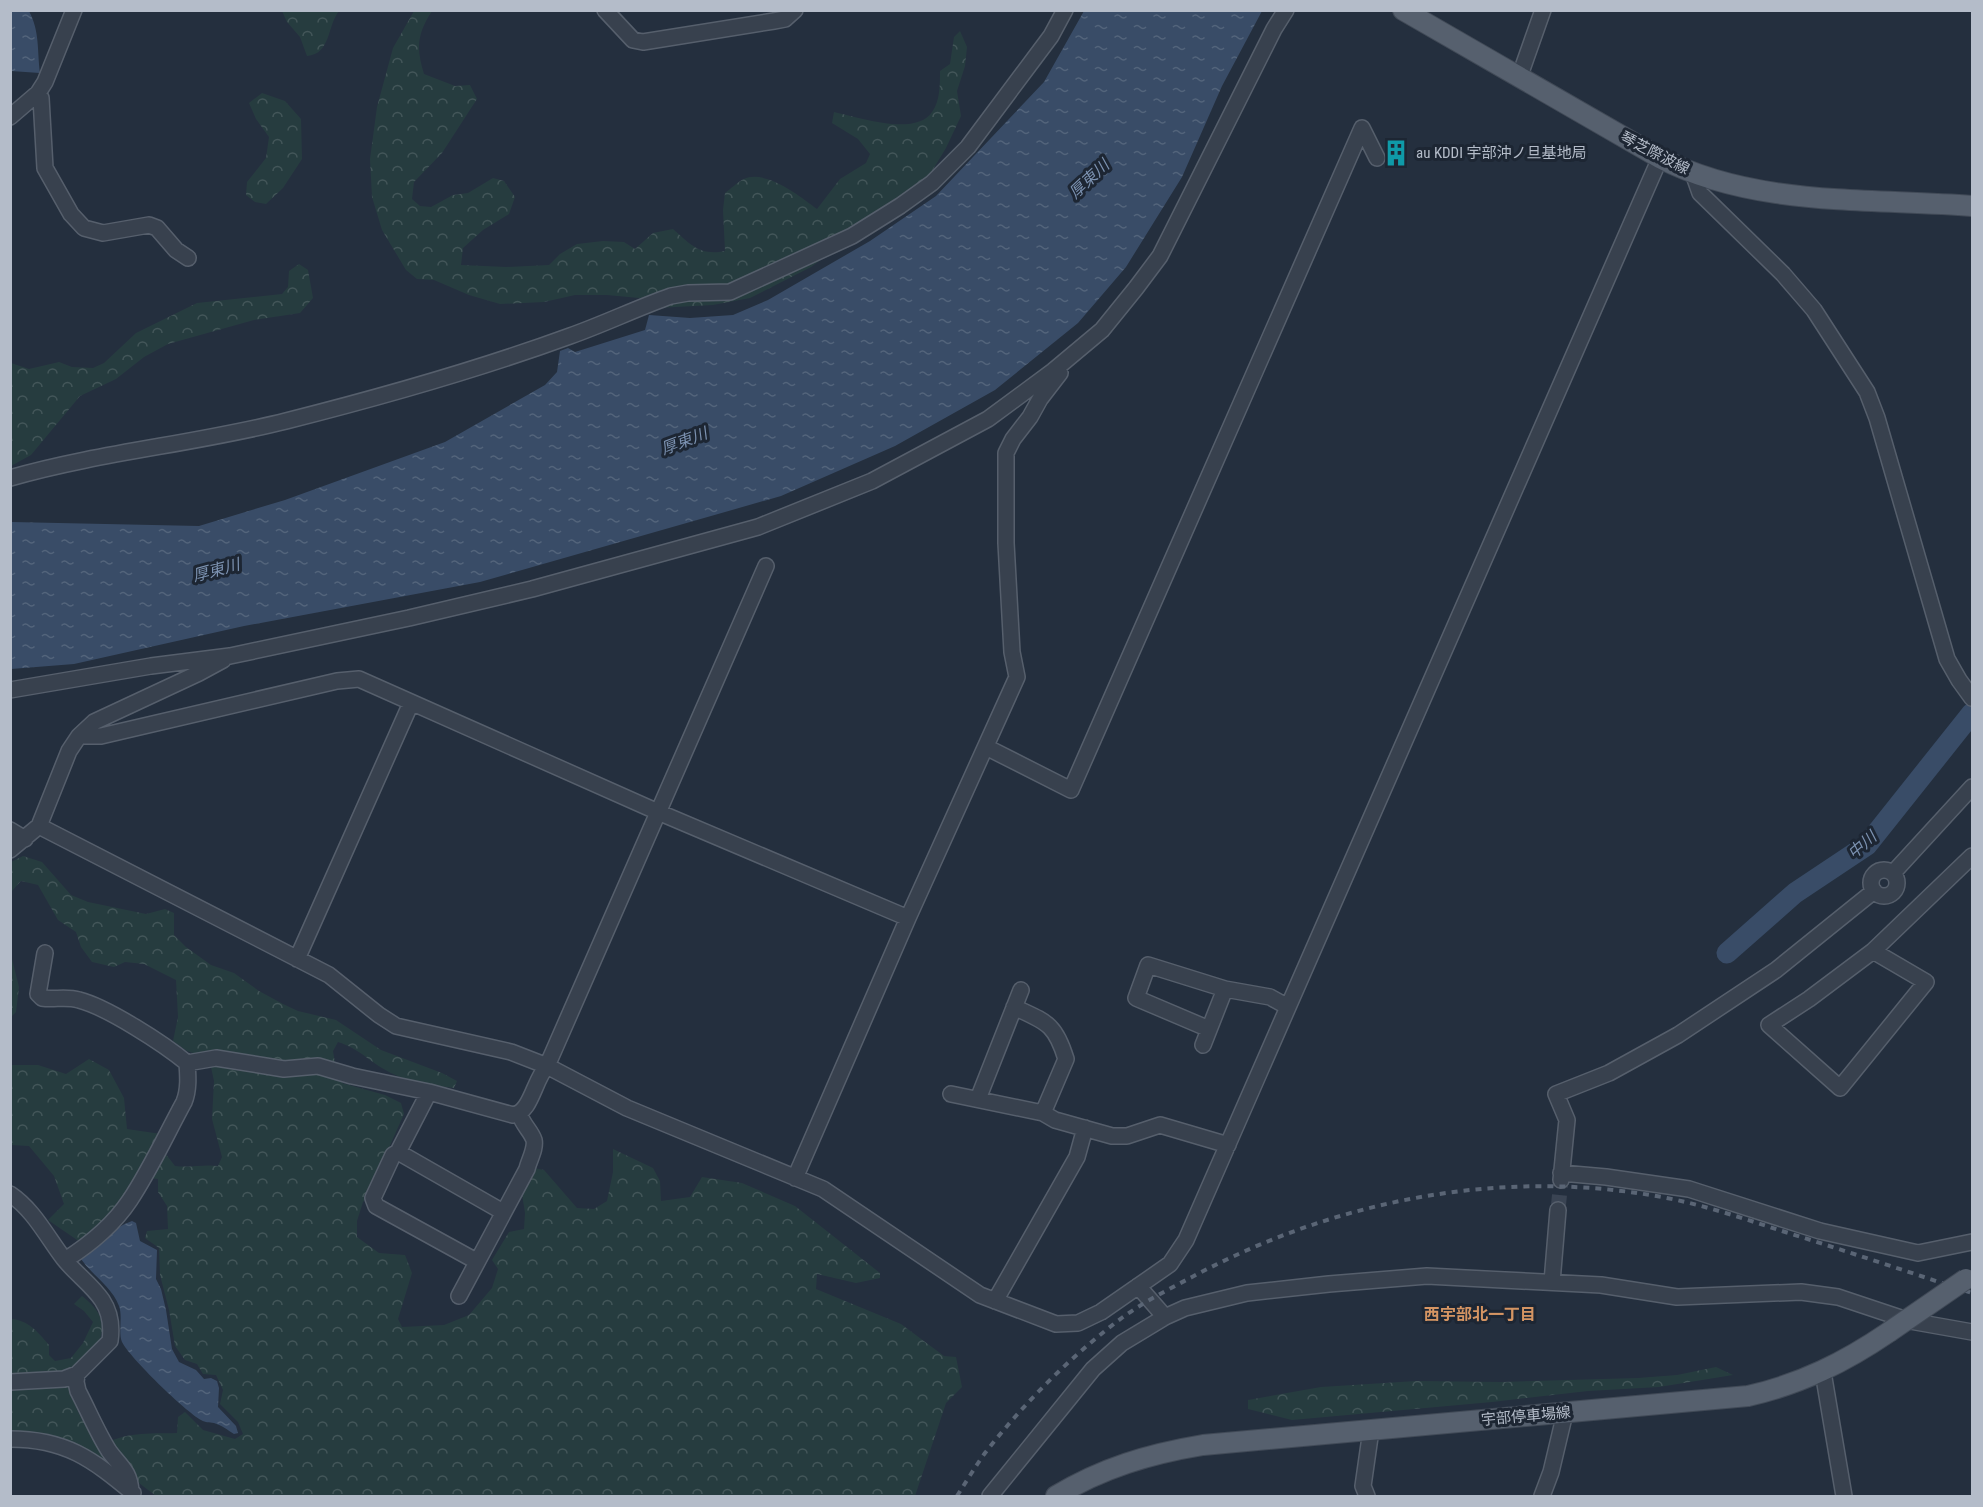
<svg xmlns="http://www.w3.org/2000/svg" width="1983" height="1507" viewBox="0 0 1983 1507" font-family="'Roboto Condensed','Noto Sans JP',sans-serif">
  <defs>
    <pattern id="forest-crowns" width="20" height="18" patternUnits="userSpaceOnUse" patternTransform="scale(1.5)"><rect width="20" height="18" fill="#263c3f"/><path d="M2 6a3 3 0 1 1 6 0M12 15a3 3 0 1 1 6 0" fill="none" stroke="#435659"/></pattern>
    <pattern id="water-ripples" width="26" height="14" patternUnits="userSpaceOnUse" patternTransform="scale(1.5)"><rect width="26" height="14" fill="#394c67"/><path d="M2 4q2-2 4 0t4 0M15 11q2-2 4 0t4 0" fill="none" stroke="#53647b"/></pattern>
  </defs>
  <rect width="100%" height="100%" fill="#242f3e"/>
  <path fill="url(#forest-crowns)" d="M282,11h57c-12,15 -8,43 -32,45l-7,-19 -13,-15z
    M414,11h18c-15,23 -16,37 -8,63l31,12 15,-1 7,14 -35,54 -28,29 -2,17 8,7 11,1 22,-12 15,-2 25,-15 11,3 11,16 -6,17 -26,16 -20,18 -2,17 45,2 43,-2 11,-11 17,-10 26,-3 21,1 11,7 18,-16 20,-4c18,16 27,27 52,22l-2,-41 2,-17c6,-4 12,-11 19,-14 21,-10 56,17 73,30l23,-30 26,-16 4,-9 -12,-15 -26,-16 2,-11c23,5 82,25 98,0 8,-11 8,-27 8,-41l10,-7 4,-27 6,-6 7,16 -2,19 -8,25 4,25 -15,32 -17,28 -47,39 -71,52 -61,31 -37,7 -57,3 -17,-10 -32,-3h-32l-31,7 -44,2 -31,-9 -35,-15 -17,-1 -11,-9 -24,-40 -10,-33 -2,-38 7,-52 16,-59z
    M262,93l23,8 16,18 1,40 -19,29 -17,16 -11,-2 -9,-7 1,-13 19,-24 3,-21 -13,-18 -7,-16z
    M299,264l9,6 5,28 -13,15 -46,7 -86,24 -24,13 -28,22 -36,17 -49,59 -20,11v-103l18,6 30,-7 13,5 21,1 11,-5 32,-30 61,-30 85,-9 6,-7 1,-16z
    M23,856l19,6 29,33 17,7 58,12 19,-5 9,4v22l12,12 25,18 23,8 25,18 24,13 15,7 38,9 45,30 61,23 15,8 -3,7c-26,-3 -50,-6 -72,-20 -18,-11 -23,-19 -44,-26l-5,9 2,12 7,7v13l43,12 16,8 3,11 -17,38 -11,33 -13,17 -6,19v16l22,16 26,2 7,18 -14,46 4,8 42,-2 25,-10 23,-27 6,-19 -6,-9 17,-28 15,-3 1,-16 -3,-19 12,-26 10,2 33,38 17,1 13,-8 6,-29v-23l40,19 7,13 1,20 29,-4 12,-20 40,6 53,23 85,67v5l-24,5 -39,-9 -1,15 85,35 43,32 12,1 6,30 -16,16 -31,93h-759l-17,-13 -17,-25 -13,7 -57,-28 -41,-6v-112c17,1 27,13 38,26v10l6,6 16,-3 12,-15 10,-21 -9,-11 -10,-7 8,-8c35,27 18,46 -1,76 -3,5 -8,11 -9,16 -1,20 18,42 27,59 27,-16 48,-13 78,-14l1,-16 7,-5 18,18 32,9 8,-5 -5,-12 -18,-18 3,-14 -7,-15 -13,-1 -6,-10 -12,-4 -10,-14 -6,-36 -9,-35 -1,-27 -14,-10 2,-7 21,-2 -1,-23 -9,-14v-13l-22,-3c-16,34 -27,44 -56,66l-32,-22 16,-16 -10,-28 -25,-30 -18,-1v-80h27l28,9 23,-15 20,11 15,28 3,31 34,5 4,19 10,13c15,2 29,-2 43,0l4,-9 -10,-38 2,-38 -3,-14 -12,-12 -12,-4 -14,-10 5,-24 -2,-37 -32,-16 -19,-2 -11,5 -22,-5 -11,-15 -5,-15 -18,-12 -20,-35 -17,-4 -10,11 1,67 7,28 -3,25 -5,5v-155z
    M1716,1367l17,8 -74,12 -71,4 -96,11 -200,18 -44,-11v-9l73,-13 95,-6 85,1 137,-4 39,-3z"/>
  <path fill="url(#water-ripples)" d="M10,11h19c11,21 8,39 11,62l-29,-2z
    M1084,11h178l-40,75 -40,91 -56,90 -48,56 -83,67 -100,56 -114,50 -301,86 -236,44 -170,38 -63,5v-147l188,4 86,-26 160,-58 100,-57 12,-13 3,-21 8,-3 7,4 70,-22 4,-15 41,3 43,-3 35,-15 102,-59 66,-45 108,-114z
    M132,1221l4,2 4,18 17,9 -1,29 5,10 5,21 6,39 7,13 17,8 8,9 7,-1 6,3 2,7 -1,19 18,19 2,7 -4,1c-6,-4 -13,-9 -20,-11 -5,-1 -8,0 -13,-3 -16,-9 -71,-62 -79,-78 -4,-10 1,-25 -3,-36 -7,-19 -27,-31 -38,-47 16,-15 29,-30 51,-38z"/>
  <g fill="none" stroke-linecap="round" stroke-linejoin="round">
    <path stroke="#394c67" stroke-width="21" d="M1727,953l68,-60 72,-48 105,-132"/>
    <path stroke="#3a4453" stroke-width="15" stroke-dasharray="15 8" stroke-linecap="butt" d="M1558,1210l3,-30"/>
    <g stroke="#565f6c" stroke-width="18">
      <path id="minor" d="M605,10l28,30 10,2 131,-21 11,-2 10,-9
        M1519,78l24,-68
        M38,93l3,5 4,70 26,46 13,14 19,5 46,-8 8,3 19,22 12,8
        M10,117l28,-24 7,-11 29,-72
        M1693,173l7,20 83,81 31,36 53,82 10,26 70,241 12,21 13,18
        M10,478c91,-26 185,-34 276,-57 95,-24 191,-51 284,-85 34,-12 67,-28 101,-40l17,-3 42,-1 122,-56 48,-30 32,-23 36,-36 83,-111 14,-26
        M10,690l141,-24 79,-10 179,-38 123,-29 226,-62 114,-46 116,-62 65,-48 49,-41 34,-42 24,-32 114,-227 12,-19
        M79,736h22l236,-55 22,-2 299,133 250,106
        M986,747l85,43 291,-662 15,30
        M39,826l290,149 50,40 17,11 115,26 36,14 80,42 196,81 157,106 76,29 22,-1 23,-11 69,-48 16,-24 474,-1082
        M10,830l15,9
        M10,850l29,-24 30,-75 10,-15 15,-14 105,-49 24,-13
        M1871 883a13 13 0 1 1 26 0a13 13 0 1 1-26 0Z
        M1893,873l79,-86
        M1873,951l53,31 -86,106 -71,-63 40,-26z
        M1873,951l99,-95
        M45,953l-7,41 4,4c12,2 24,-2 37,2 28,7 85,44 108,63
        M297,959l114,-256
        M1014,1007c32,15 41,16 52,52l-23,54
        M1209,1029l-73,-31 12,-33 77,24 45,8 18,10
        M1203,1045l22,-56
        M429,1092l-31,60 105,60
        M951,1094l92,19 12,7 57,16h15l33,-11 68,20
        M978,1099l43,-109
        M398,1152l-5,3 -20,43 3,8 100,55
        M1561,1173l45,4 83,12 131,42 98,22 54,-11
        M795,1178l113,-260 109,-241 -5,-25 -6,-109v-90l7,-14 17,-22 10,-18 20,-26
        M1561,1180l6,-60 -11,-26 53,-21 69,-38 98,-65 98,-79
        M10,1194c24,16 37,43 54,65 11,14 28,26 38,41 8,12 10,27 8,41l-33,33 -1,8 2,9c10,19 19,41 31,60 11,15 21,20 22,41
        M65,1260c24,-15 49,-36 65,-60 20,-30 36,-65 54,-98 5,-12 4,-26 3,-39l29,-5 68,11 34,-3 34,10 77,16 84,23c18,-2 21,-35 34,-49l219,-500
        M1552,1282l6,-72
        M1138,1286l27,31
        M459,1296l68,-127c2,-9 9,-20 7,-29 -3,-9 -11,-15 -14,-25
        M995,1301l82,-144 8,-29
        M1823,1372l21,124
        M10,1382l54,-3 13,-5
        M10,1439c56,0 82,20 123,54
        M990,1496l103,-127 29,-26 43,-26 20,-9 62,-15 82,-9 98,-8 174,9 76,12 124,-5 37,5 72,24 62,11
        M1367,1496l-4,-10 8,-56
        M1542,1496l9,-24 14,-59"/>
    </g>
    <g stroke="#414a57" stroke-width="22">
      <path id="major" d="M1403,10l257,148c95,49 209,40 312,48
        M1056,1496c46,-28 93,-42 147,-51l545,-49c53,-12 97,-34 141,-64"/>
    </g>
    <use href="#minor" stroke="#38414e" stroke-width="15"/>
    <use href="#major" stroke="#56606e" stroke-width="20"/>
    <path stroke="#5a6575" stroke-width="4" stroke-dasharray="6 6" stroke-linecap="butt" d="M957,1496c9,-14 18,-29 28,-43 39,-50 87,-98 138,-136 21,-15 46,-28 69,-40 140,-75 301,-108 458,-82 45,7 89,22 132,36 64,20 127,41 190,62"/>
    <g stroke="#414a57" stroke-width="22" stroke-linecap="butt">
      <path id="major-bridge" d="M1889,1332l77,-53"/>
    </g>
    <use href="#major-bridge" stroke="#56606e" stroke-width="20"/>
  </g>
  <defs>
    <g id="building-bare" transform="scale(2.07)"><path d="M-4-6H4V6H1V3H-1V6H-4ZM-2.5-4.3h1.7v1.8h-1.7ZM.8-4.3h1.7v1.8H.8ZM-2.5-1h1.7V.8h-1.7ZM.8-1h1.7V.8H.8Z" fill="#0f9aa8" stroke="#1d2633" stroke-width="2.5" paint-order="stroke"/></g>
  </defs>
  <g fill-rule="evenodd">
    <use href="#building-bare" x="1396" y="153"/>
  </g>
  <g text-anchor="middle" dominant-baseline="central" stroke-width="6" stroke-linejoin="round" paint-order="stroke">
    <g font-size="15" fill="#b4bcc9" stroke="#1d2633" text-anchor="start">
      <text x="1416" y="153">au KDDI 宇部沖ノ旦基地局</text>
    </g>
    <g font-size="15" fill="#b4bcc9" stroke="#1d2633">
      <text transform="translate(1655 153) rotate(27)">琴芝際波線</text>
      <text transform="translate(1526 1416) rotate(-5)">宇部停車場線</text>
    </g>
    <g font-size="16" font-style="italic" fill="#7c92b1" stroke="#1d2633">
      <text transform="translate(1089 179) rotate(-43)">厚東川</text>
      <text transform="translate(684 441) rotate(-21)">厚東川</text>
      <text transform="translate(216 570) rotate(-15)">厚東川</text>
      <text transform="translate(1862 845) rotate(-41)">中川</text>
    </g>
    <g font-size="16" font-weight="bold" fill="#d59563" stroke="#1d2633">
      <text x="1480" y="1314">西宇部北一丁目</text>
    </g>
  </g>
  <rect width="1983" height="1507" fill="none" stroke="#b4bcc9" stroke-width="24"/>
</svg>
